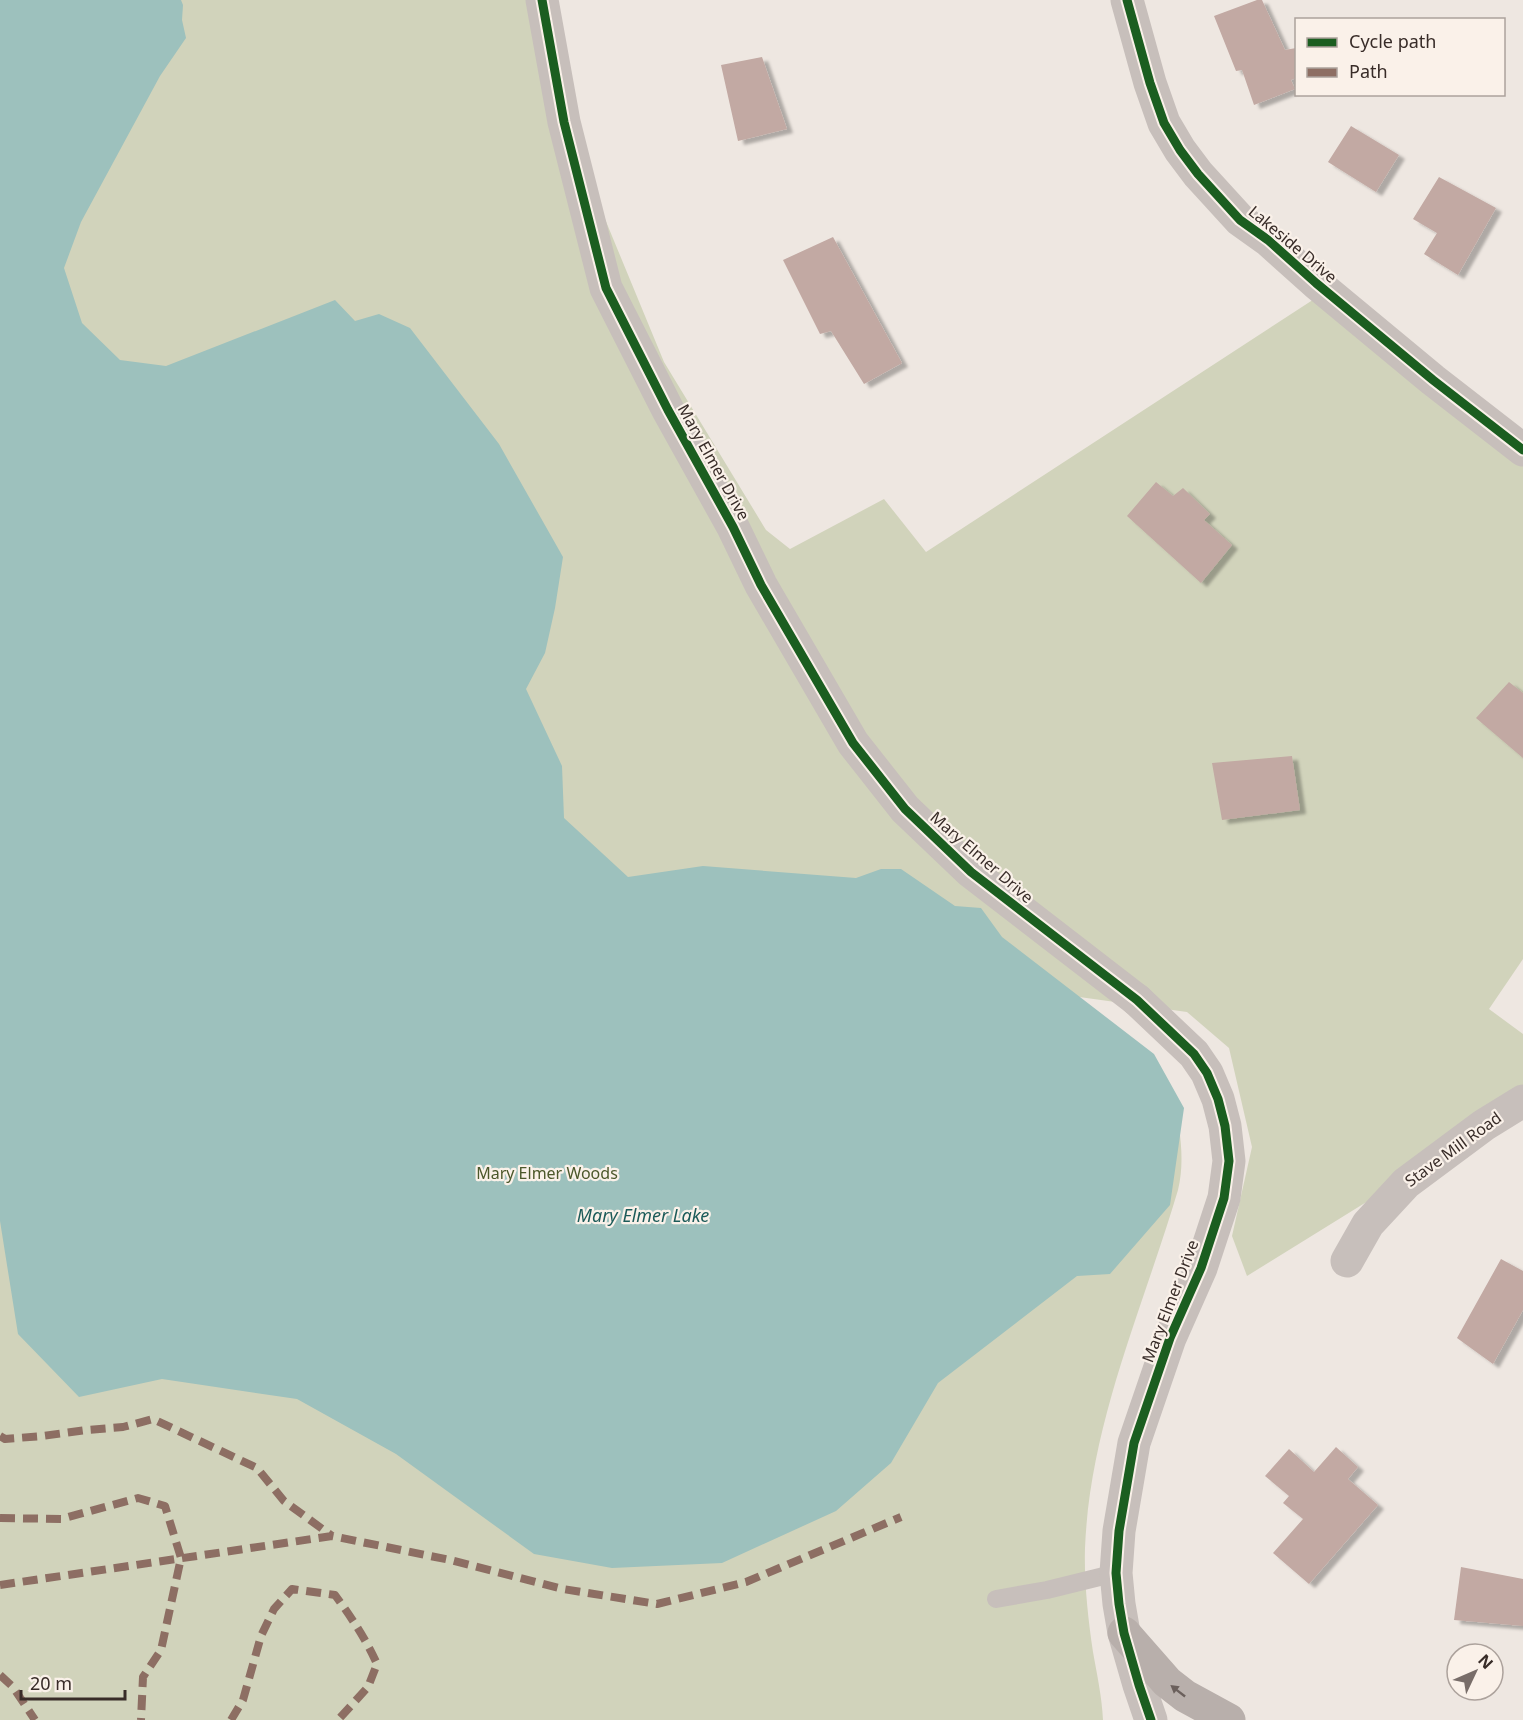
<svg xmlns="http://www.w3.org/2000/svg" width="1523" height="1720" viewBox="0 0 1523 1720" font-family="'Noto Sans',sans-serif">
  <defs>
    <filter id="shadow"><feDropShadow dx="6" dy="4" stdDeviation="1.5" flood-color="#0004"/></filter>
  </defs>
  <rect width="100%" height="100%" fill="#eee7e1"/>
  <path fill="#d1d3bb" d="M0,0h535l18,93 111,269 102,168 24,19 94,-50 42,53 399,-260 198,156v511l-34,50 34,25v71l-276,171 -15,-40 20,-89 -23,-99 -42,-36 -122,-17 114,132c3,22 4,42 -1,63 -35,118 -88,233 -93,358 -1,34 3,70 8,104 4,23 9,45 10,68h-1103z"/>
  <path fill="#9dc1bd" d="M0,0h181l2,5 -1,15 4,18 -26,38 -79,146 -17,46 18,55 38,37 46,6 169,-66 20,21 24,-7 31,14 89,116 64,113 -8,51 -10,45 -19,36 36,77 2,52 64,59 75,-11 153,12 25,-9h20l54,37 26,2 21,29 152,117 30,54 -14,97 -60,69 -33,2 -139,107 -47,80 -55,48 -114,52 -110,5 -78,-14 -138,-100 -99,-55 -135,-20 -83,18 -61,-63 -18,-113z"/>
  <path fill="#c2a9a3" filter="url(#shadow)" d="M1257,0h5l23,50 11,-2v30l-5,2 4,9 -41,16 -12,-35 -6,1 -22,-55z
    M762,57l25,72 -49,12 -17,-76z
    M1351,126l48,29 -23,37 -48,-30z
    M1439,177l57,31 -38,67 -34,-21 13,-21 -24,-14z
    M833,237l69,126 -38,21 -33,-53 -11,3 -37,-74z
    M1156,482l17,14 10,-8 27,26 -6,6 28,25 -31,38 -74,-67z
    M1509,682l14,11v65l-47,-40z
    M1292,756l8,54 -78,10 -10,-57z
    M1501,1259l22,12v39l-30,54 -36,-26z
    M1336,1447l22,20 -10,12 30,26 -69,79 -36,-31 30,-34 -20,-16 6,-7 -24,-20 24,-27 25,23z
    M1461,1567l62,12v47l-69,-6z"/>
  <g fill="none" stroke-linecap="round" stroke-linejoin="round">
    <path stroke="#c7bfbb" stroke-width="18" d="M996,1599l51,-9 69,-17"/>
    <path stroke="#c7bfbb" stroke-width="33" d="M542,0l22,122 42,166 62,122 65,117 28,58 92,158 52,66 66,63 166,128
      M1127,0l23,83 14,40 16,27 18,24 42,46 28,20 48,43 117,97 90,70
      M1347,1261l21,-37 38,-41 78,-58 39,-24"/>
    <path stroke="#c7bfbb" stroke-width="33" d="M1137,1000l57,54 13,19 11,26 7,27 4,35 -5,37 -23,70 -31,70 -36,105 -15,88 -3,42 3,31 5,29 15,52 12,35"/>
    <path stroke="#b8afab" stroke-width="33" d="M1124,1633l43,49 18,14 44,24"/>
    <path stroke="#8d6e63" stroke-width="8" stroke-dasharray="15 8" stroke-linecap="butt" d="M0,1436l5,3 37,-3 45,-6 36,-3 30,-8 104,49 27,33 48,35
      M0,1518l61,1 77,-21 27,8 16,52 -20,92 -18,27 -2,43
      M0,1585l332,-49 118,24 113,29 94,15 89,-22 155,-65
      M0,1675l13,12 22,33
      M231,1720l12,-20 18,-64 13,-27 18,-20 43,6c16,22 31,44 42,69l-9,23 -30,33"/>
    <g stroke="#faf1e9" stroke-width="13">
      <path id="cycleway" d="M542,0l22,122 42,166 62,122 65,117 28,58 92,158 52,66 66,63 166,128 57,54 13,19 11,26 7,27 4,35 -5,37 -23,70 -31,70 -36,105 -15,88 -3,42 3,31 5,29 15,52 12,35
        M1127,0l23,83 14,40 16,27 18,24 42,46 28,20 48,43 117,97 90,70"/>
    </g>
    <use href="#cycleway" stroke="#1b5e20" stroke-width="9"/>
  </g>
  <defs><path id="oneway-solid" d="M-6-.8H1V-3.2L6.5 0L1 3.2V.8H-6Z" transform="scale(1.5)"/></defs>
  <use fill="#6b605c" href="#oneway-solid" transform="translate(1178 1691) rotate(-142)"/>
  <g text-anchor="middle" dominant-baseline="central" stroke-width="4.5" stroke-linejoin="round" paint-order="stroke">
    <g font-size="16" fill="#382c28" stroke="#faf1e9">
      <text transform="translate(1293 244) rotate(40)">Lakeside Drive</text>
      <text transform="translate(714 462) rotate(61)">Mary Elmer Drive</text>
      <text transform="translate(982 857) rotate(41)">Mary Elmer Drive</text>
      <text transform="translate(1453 1149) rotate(-36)">Stave Mill Road</text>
      <text transform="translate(1170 1301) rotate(-69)">Mary Elmer Drive</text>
    </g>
    <g font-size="16" fill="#4c582b" stroke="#faf1e9">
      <text x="547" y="1173">Mary Elmer Woods</text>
    </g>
    <g font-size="18" font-style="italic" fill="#1c5b59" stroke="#faf1e9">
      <text x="643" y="1215">Mary Elmer Lake</text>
    </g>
  </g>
  <rect x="1295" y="18" width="210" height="78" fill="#faf1e9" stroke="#aca29c" stroke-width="1.5"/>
  <rect x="1307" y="38" width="30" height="9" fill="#1b5e20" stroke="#aca29c" stroke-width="1.5"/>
  <text x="1349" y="48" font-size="18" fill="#382c28">Cycle path</text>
  <rect x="1307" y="68" width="30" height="9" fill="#8d6e63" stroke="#aca29c" stroke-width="1.5"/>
  <text x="1349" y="78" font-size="18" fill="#382c28">Path</text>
  <g transform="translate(1475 1672) rotate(46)"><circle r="28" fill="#faf1e9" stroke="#aca29c" stroke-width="1.5"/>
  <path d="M0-4.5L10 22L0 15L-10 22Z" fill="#786d69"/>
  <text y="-9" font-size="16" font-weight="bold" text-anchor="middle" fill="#382c28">N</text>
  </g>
  <path d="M21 1690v9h104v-9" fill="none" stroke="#382c28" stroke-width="3"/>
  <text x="30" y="1690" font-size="18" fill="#382c28" stroke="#faf1e9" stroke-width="4.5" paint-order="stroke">20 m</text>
</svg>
